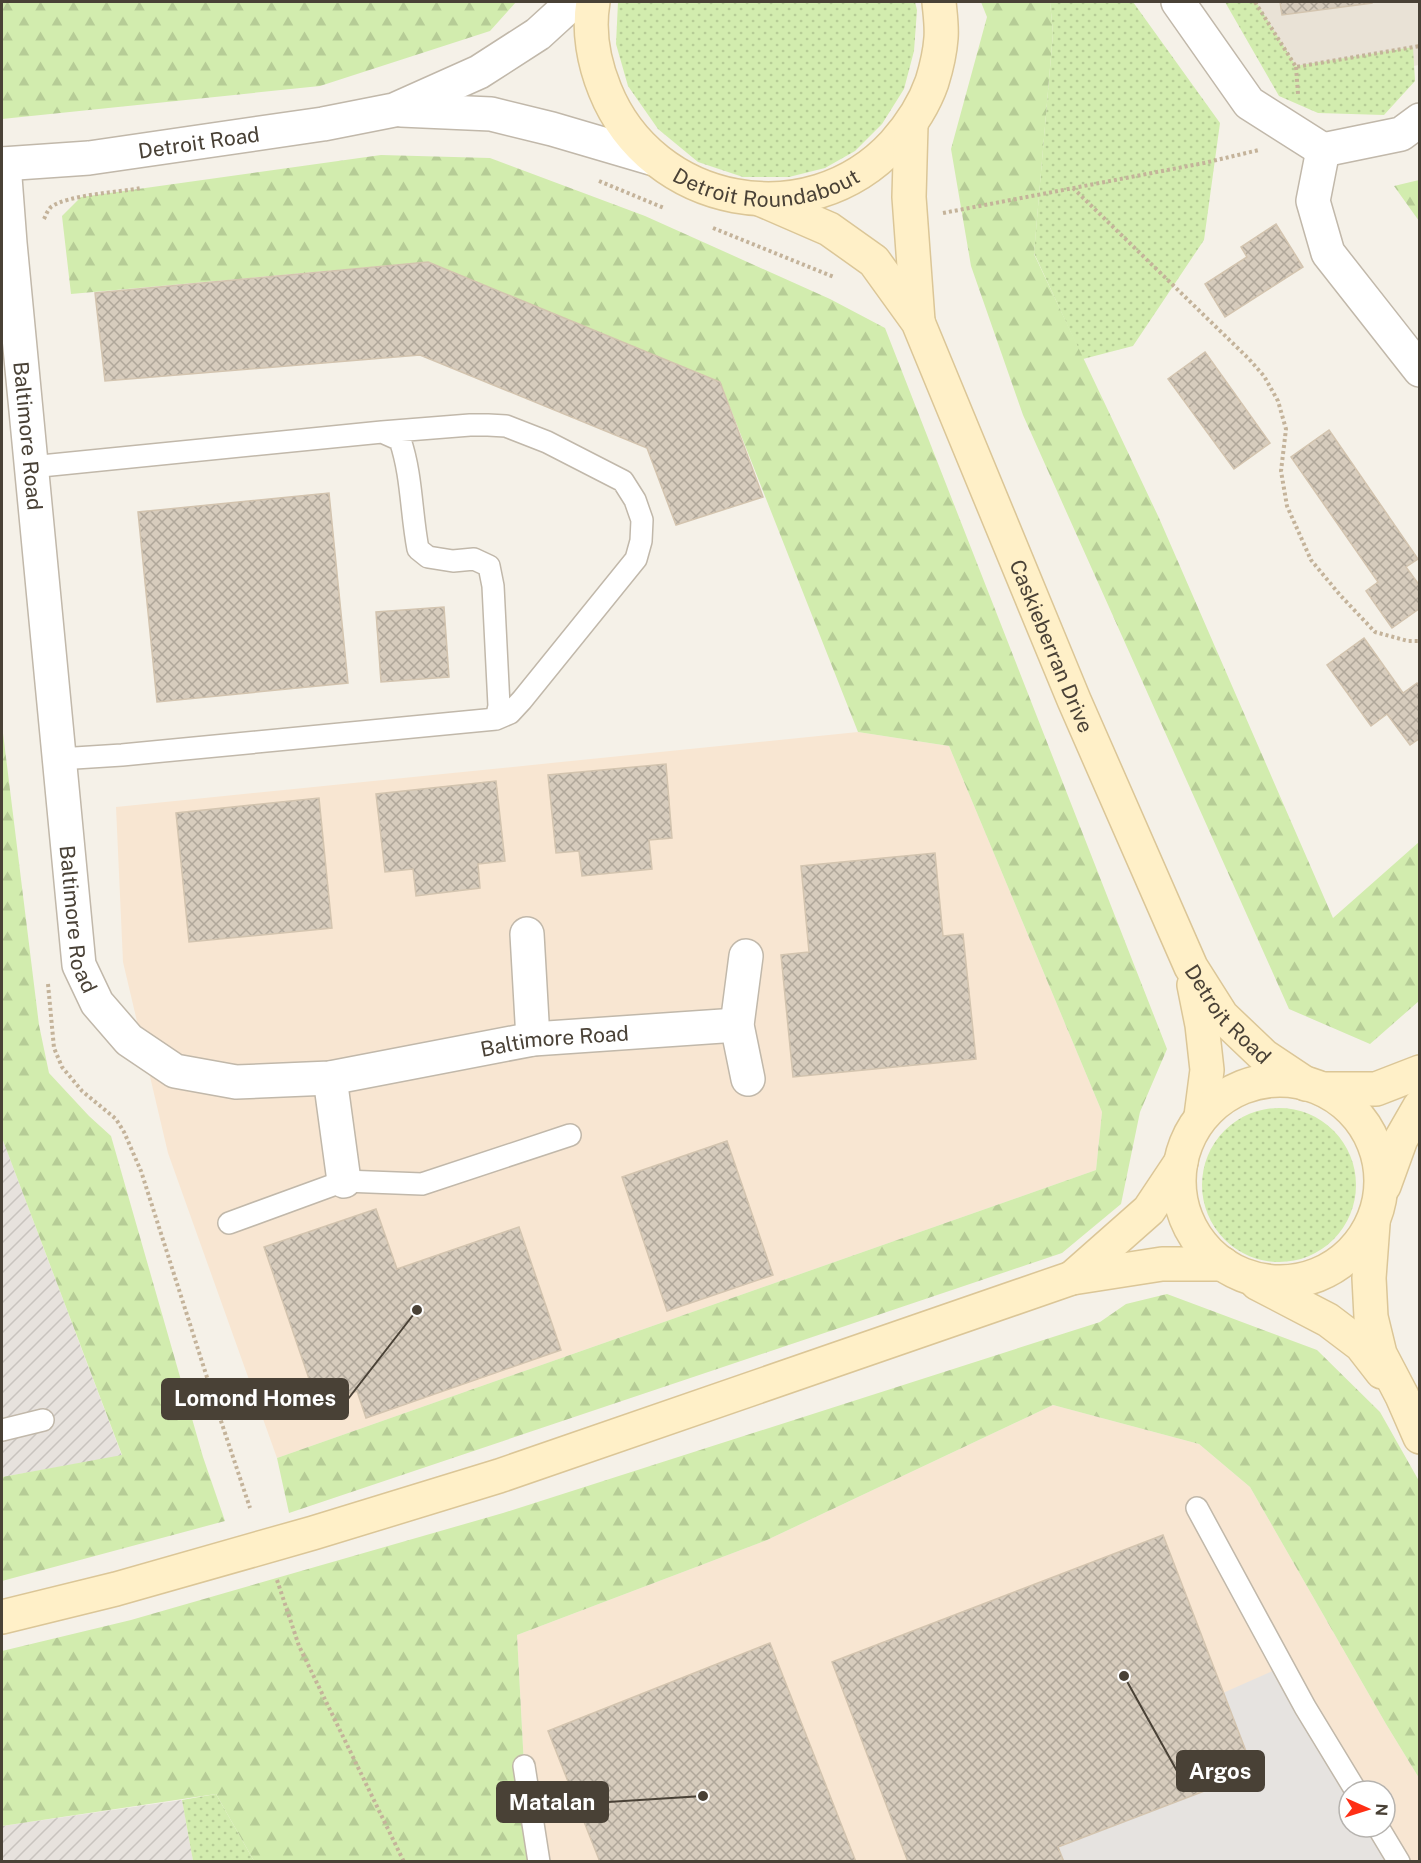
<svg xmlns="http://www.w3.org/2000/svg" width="1421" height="1863" viewBox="0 0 1421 1863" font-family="'Public Sans',sans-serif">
  <defs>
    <pattern id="industrial-furrows" width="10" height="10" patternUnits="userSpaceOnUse" patternTransform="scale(1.5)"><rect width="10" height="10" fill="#e7e2dd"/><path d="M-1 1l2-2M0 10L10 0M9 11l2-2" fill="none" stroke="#c8c3be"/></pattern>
    <pattern id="grass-dots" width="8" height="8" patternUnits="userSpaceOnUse" patternTransform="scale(1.5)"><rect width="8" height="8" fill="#d2ecae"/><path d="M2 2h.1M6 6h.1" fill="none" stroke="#b6cc96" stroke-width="1.8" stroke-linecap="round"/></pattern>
    <pattern id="forest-firs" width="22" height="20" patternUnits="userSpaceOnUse" patternTransform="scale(1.5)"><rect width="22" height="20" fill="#d2ecae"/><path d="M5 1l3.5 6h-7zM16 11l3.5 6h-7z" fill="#b6cc96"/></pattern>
    <pattern id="building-cross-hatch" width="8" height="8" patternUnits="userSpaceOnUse" patternTransform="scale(1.5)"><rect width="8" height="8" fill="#d7ccbd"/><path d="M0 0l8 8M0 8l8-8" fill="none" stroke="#b0a79a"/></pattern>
  </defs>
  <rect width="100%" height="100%" fill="#f5f1e8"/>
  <path fill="#e9e2d6" d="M1243,2h176v63l-123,23z"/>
  <path fill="#f8e6d2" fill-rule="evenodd" d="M858,732l91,14 153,366 -6,58 -819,288 -109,-305 -45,-191 -7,-155z
    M1053,1405l146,39 51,43 136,237 33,54v83h-880l-15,-95 -7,-131 250,-95zM1349,1791h36v36h-36z"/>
  <path fill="url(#industrial-furrows)" d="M2,1138l120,318 -120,21z
    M182,1800l11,61h-191v-35z"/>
  <path fill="url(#grass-dots)" d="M618,2h297l2,8 -3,41 -10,38 -22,35 -27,27 -30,17 -36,9h-46l-45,-15 -40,-33 -30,-43 -12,-42z
    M1050,2h83l87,121 -16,117 -71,106 -50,13 -49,-106 19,-220z
    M1225,2h31l40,64 117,-19 2,34 -31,34 -66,-2 -39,-17z
    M1202 1185a77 77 0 1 1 154 0a77 77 0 1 1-154 0Z
    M216,1794l38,67h-61l-11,-61z"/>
  <path fill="url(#forest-firs)" d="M2,2h514l-26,29 -170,55 -318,33z
    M981,2h69l3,31 -19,221 125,264 174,400 86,-76v159l-49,43 -81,-35 -266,-594 -52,-149 -20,-117 36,-132z
    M381,155l109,3 155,58 185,83 55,29 282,721 -27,63 -19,92 -59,49 -773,260 -12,-55 819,-288 6,-58 -153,-366 -91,-14 -138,-350 -292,-120 -357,32 -9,-78 19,-19z
    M1419,180h1l-1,41 -25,-35z
    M2,725l37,300 10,48 40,43 22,20 92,321 22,64 -223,60v-104l120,-22 -120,-317z
    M1167,1294l150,56 63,62 39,69v297l-33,-54 -136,-237 -51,-43 -146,-39 -286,135 -250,95 7,131 15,95h-285l-38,-67 -214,32v-175l129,-31 372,-107 597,-191 26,-18z"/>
  <path fill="#e6e3e0" d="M1279,1668l70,123v36h23l20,34 -328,1 -6,-15 195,-75 -30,-79z"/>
  <path fill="url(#building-cross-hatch)" stroke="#d3c4af" stroke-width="1.5" d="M1280,2h92v1l-90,12z
    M1276,224l27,43 -78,50 -20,-33 42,-27 -6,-10z
    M428,262l292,120 43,115 -87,28 -29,-77 -227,-93 -315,26 -10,-88z
    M1205,352l65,91 -36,26 -66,-90z
    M1329,430l89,129 -12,8 14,19v22l-28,20 -26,-37 12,-9 -87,-125z
    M329,493l19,190 -191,19 -19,-190z
    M444,607l5,70 -68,5 -5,-70z
    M1364,638l39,55 14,-10 3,4v51l-10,7 -23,-31 -16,12 -44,-61z
    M666,764l6,74 -23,2 3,29 -70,7 -3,-25 -23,2 -8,-78z
    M496,781l9,80 -27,3 2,24 -64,8 -3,-27 -28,3 -9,-78z
    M319,798l13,130 -143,14 -13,-129z
    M935,853l8,83 20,-2 13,125 -183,18 -12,-122 28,-3 -8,-86z
    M727,1141l46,134 -106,36 -45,-134z
    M376,1209l21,60 122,-42 42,123 -195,68 -9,-27 -39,14 -54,-158z
    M1163,1535l91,237 -196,75 6,15h-156l-76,-200z
    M770,1643l86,219h-256l-52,-131z"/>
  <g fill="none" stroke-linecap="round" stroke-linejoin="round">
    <g stroke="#c1b8aa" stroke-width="24">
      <path id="lane" d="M382,432l88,-7h18l18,1 41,16 76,39 12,19 7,20 -1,21 -5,18 -114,141 -12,13 -14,6
        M31,467l351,-35 18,8c12,35 11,73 18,109l10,8 25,4 21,-2 15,7 4,20 6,120 -3,13 -374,36 -63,4
        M229,1223l115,-42 78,3 148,-49
        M2,1430l41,-10
        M1197,1508l108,199 51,84
        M524,1766l15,96
        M1378,1827l21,35"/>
    </g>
    <g stroke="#c1b8aa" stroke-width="36">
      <g id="street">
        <path d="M1178,2l71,101 74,47"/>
        <path d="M401,110l90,4 61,15 102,30"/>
        <path d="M1323,150l-10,51 15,52 92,117"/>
        <path d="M1323,150l78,-16 19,-14"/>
        <path id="s1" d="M2,164l87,-6 234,-34 71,-14 85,-38 59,-38 35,-32"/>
        <path id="s2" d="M4,164l6,79 69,722 18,38 32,37 46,31 61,11 94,-4 203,-39 204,-14"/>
        <path d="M527,934l6,105"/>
        <path d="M746,956l-9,69 11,54"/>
        <path d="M330,1078l14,103"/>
      </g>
    </g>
    <g stroke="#dbc697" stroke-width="36">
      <g id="secondary">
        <path id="s3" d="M593,2c-5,29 1,61 12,88 47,117 203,147 289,54 16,-18 30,-39 38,-62 4,-13 8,-30 9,-44 1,-12 -1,-25 -2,-36"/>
        <path d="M911,125l-2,72 9,124"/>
        <path id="s4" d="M762,200l67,29 45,32 44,61 156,378 117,267 31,49 42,40 42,28"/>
        <path d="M1194,985l8,40 5,45 -6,46"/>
        <circle cx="1280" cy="1181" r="101"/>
        <path d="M1324,1089h52l44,-17"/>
        <path d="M1384,1186l17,-47 19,-33"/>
        <path d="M1373,1224l-4,54 2,39 9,37 22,42 18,41"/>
        <path d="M1072,1278l77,-68 32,-48"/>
        <path d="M1257,1283l71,37 33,25 21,27"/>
        <path d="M2,1617l114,-28 197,-56 186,-57 573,-198 90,-14h61"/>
      </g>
    </g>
    <path stroke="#c4b39a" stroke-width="4" stroke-dasharray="3 3" stroke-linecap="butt" d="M1255,2l41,65 124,-21
      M1296,67l2,27
      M599,181l65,27
      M1073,188l176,171 15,17 14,25 8,28 -5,42 6,35 24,54 29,35 35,37 33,9h12
      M943,213l261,-50 55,-13
      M44,219c2,-4 3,-8 7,-12 16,-12 69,-15 90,-19
      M713,228l121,49
      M48,984l6,64 8,19 20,24 34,28 8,13 17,39 79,247 30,90
      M277,1580l22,66 105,216"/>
    <use href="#lane" stroke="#fff" stroke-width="21"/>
    <use href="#street" stroke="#fff" stroke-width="33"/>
    <use href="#secondary" stroke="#fff0c8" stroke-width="33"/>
  </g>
  <g text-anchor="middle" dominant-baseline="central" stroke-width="4.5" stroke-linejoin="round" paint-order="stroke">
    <g font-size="21" fill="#494136" stroke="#fff">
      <text stroke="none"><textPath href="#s1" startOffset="198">Detroit Road</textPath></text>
      <text stroke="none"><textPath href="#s3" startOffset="296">Detroit Roundabout</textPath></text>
      <text stroke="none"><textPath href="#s2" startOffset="273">Baltimore Road</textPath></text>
      <text stroke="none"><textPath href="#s4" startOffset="554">Caskieberran Drive</textPath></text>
      <text stroke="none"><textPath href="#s2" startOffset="759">Baltimore Road</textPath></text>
      <text stroke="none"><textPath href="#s4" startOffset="964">Detroit Road</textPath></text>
      <text stroke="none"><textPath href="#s2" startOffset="1335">Baltimore Road</textPath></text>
    </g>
  </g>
  <path fill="none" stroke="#494136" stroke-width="2" d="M417 1310L348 1399M1124 1676L1177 1771M703 1796L608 1802"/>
  <g fill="#494136" stroke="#fff" stroke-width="2">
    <circle cx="417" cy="1310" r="6"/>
    <circle cx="1124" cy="1676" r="6"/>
    <circle cx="703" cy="1796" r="6"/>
  </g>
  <g fill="#494136" stroke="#494136" stroke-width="2">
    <rect x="162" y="1379" width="186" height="40" rx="6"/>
    <rect x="1177" y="1751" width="87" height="40" rx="6"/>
    <rect x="497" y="1782" width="111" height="40" rx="6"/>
  </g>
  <g font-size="22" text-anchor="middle" font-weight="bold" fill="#fff">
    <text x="255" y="1406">Lomond Homes</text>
    <text x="1220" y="1779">Argos</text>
    <text x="552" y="1810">Matalan</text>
  </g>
  <rect width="1421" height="1863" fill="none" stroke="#494136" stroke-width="6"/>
  <g transform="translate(1367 1809) rotate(93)"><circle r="28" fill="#ffffff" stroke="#b6b3af" stroke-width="1.5"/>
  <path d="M0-4.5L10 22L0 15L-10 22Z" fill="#ff2f15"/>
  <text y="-9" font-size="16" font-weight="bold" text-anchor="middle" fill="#494136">N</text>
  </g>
</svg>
